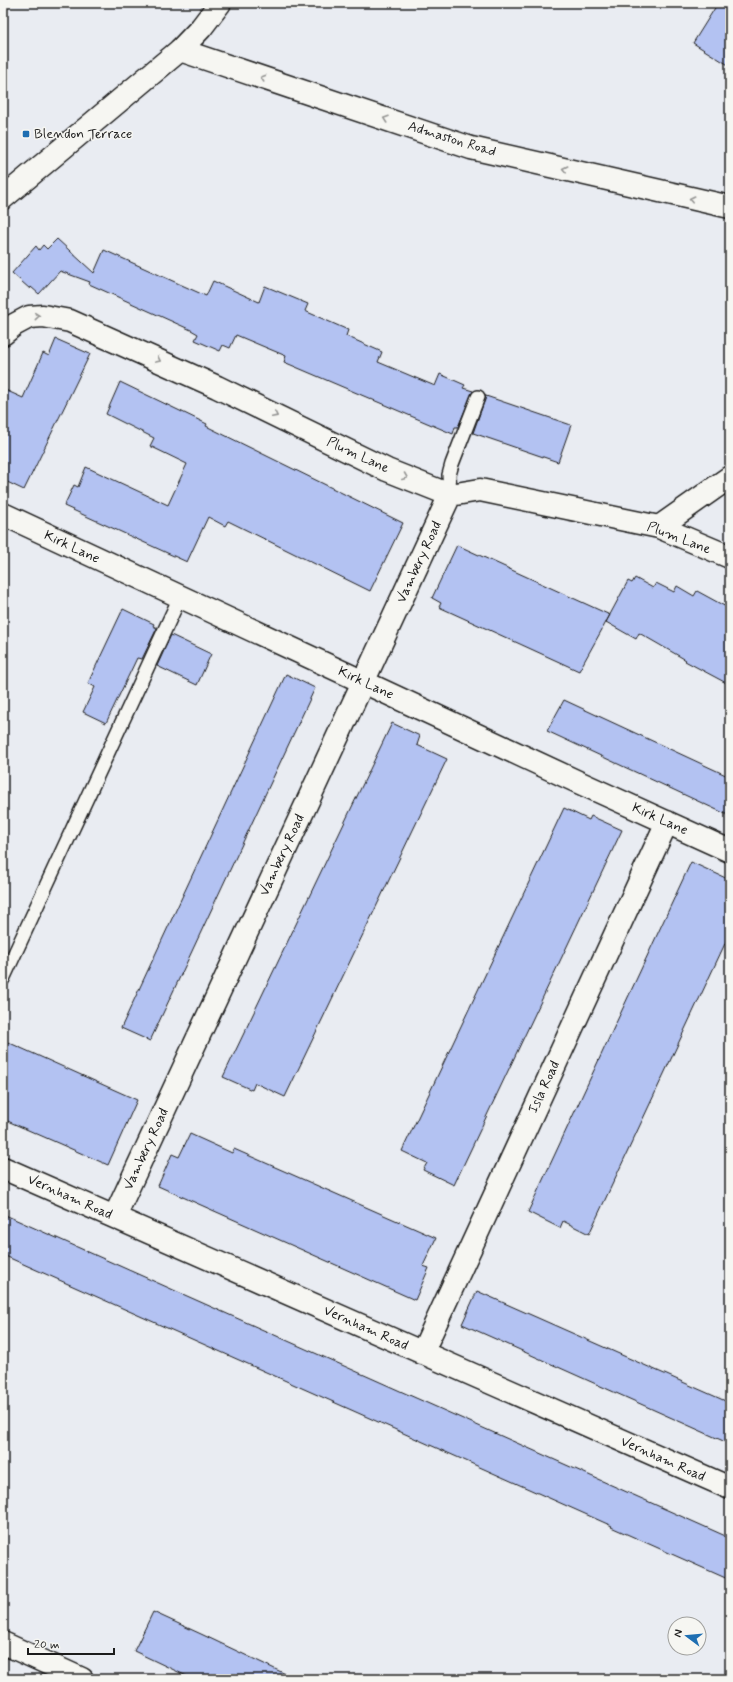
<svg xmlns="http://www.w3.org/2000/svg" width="733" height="1682" viewBox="0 0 733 1682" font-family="Mynerve,sans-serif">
  <rect width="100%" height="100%" fill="#e9ecf2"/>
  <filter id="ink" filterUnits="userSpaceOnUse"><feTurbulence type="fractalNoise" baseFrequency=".025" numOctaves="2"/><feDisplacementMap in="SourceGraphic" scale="8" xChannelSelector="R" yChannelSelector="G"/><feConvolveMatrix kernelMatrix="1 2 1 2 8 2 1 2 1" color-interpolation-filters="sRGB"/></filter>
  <g filter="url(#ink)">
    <path fill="#b3c2f2" stroke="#1c1c1c" d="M718,3h12v63l-37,-23z
      M57,239l37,34 10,-23 102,46 7,-15 46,21 6,-16 43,18 -3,7 43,19 -2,6 36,16 -4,10 57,24 5,-12 25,11 -2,3 10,3 -15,36h-3l-2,7 -169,-72 2,-6 -50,-21 -6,13 -7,-3 -3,6 -25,-11 3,-6 -7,-4 -102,-46 1,-2 -30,-11 -21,23 -8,-7 -1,2 -18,-16 24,-27 3,4 4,-5 4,4z
      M56,339l34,15 -66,136 -21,-10v-91l20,9 20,-45 6,3z
      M120,382l87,42 -1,2 197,97 -33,68 -142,-70 -3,5 -17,-9 -21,45 -123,-56 10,-21 4,2 8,-20 82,38 19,-41 -37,-18 4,-8 -48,-24z
      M486,396l85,29 -13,37 -85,-29z
      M457,545l153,70 -31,56 -140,-64 2,-4 -9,-5z
      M635,578l18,10 3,-5 18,9 3,-6 17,10 3,-5 33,18v76l-45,-24 1,-1 -47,-27 -3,6 -30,-17 22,-41 4,2z
      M123,609l31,15 -1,2 4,2 -15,31 -5,-1 -31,65 -23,-11 12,-25 -7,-4z
      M171,635l40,19 -14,31 -40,-19z
      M286,674l29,14 -165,353 -29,-13z
      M564,700l166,77v39l-183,-85z
      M392,723l28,13 -3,9 30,14 -162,338 -30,-14 -3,7 -29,-13z
      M564,808l25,12 2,-4 31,14 -168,355 -31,-15 4,-7 -25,-12z
      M691,862l39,18v53l-141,301 -26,-13 -3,7 -32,-16z
      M3,1040l134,60 -29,65 -105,-46z
      M190,1134l42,19 2,-4 202,89 -13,28 6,2 -14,32 -257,-114 14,-32 7,3z
      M3,1214l727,324v42l-119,-53 1,-1 -609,-271z
      M477,1291l253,112v41l-268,-120z
      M153,1612l48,22 95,45h-103l-59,-28z"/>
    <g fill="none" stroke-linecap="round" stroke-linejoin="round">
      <g stroke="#1c1c1c" stroke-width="16">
        <path id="service" d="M450,495l-1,-20 3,-11 26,-67
          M3,979l177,-382"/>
      </g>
      <g stroke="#1c1c1c" stroke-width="25">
        <path id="minor" d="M180,50l291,98 259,59
          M3,334l11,-9 15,-8 14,-1 27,5 147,66 170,83 63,25 30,-5 179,37 71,30
          M3,514l575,268 152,69
          M659,527l71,-50
          M3,1168l727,320
          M115,1216l335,-721
          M422,1353l245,-531
          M3,1643l79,36"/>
      </g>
      <g stroke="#1c1c1c" stroke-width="25">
        <path id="tertiary" d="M3,198l177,-148 21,-22 19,-25"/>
      </g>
      <use href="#service" stroke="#f6f6f2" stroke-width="13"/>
      <use href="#minor" stroke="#f6f6f2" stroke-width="22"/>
      <use href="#tertiary" stroke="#f6f6f2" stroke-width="22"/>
    </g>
    <defs><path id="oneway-chevron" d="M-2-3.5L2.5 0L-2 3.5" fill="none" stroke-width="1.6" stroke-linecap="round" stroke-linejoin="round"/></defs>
    <g stroke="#949492">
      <use href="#oneway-chevron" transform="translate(263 78) rotate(-161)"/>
      <use href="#oneway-chevron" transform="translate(386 119) rotate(-161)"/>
      <use href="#oneway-chevron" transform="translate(565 169) rotate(-167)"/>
      <use href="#oneway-chevron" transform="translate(692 199) rotate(-167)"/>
      <use href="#oneway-chevron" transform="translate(37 316) rotate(-5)"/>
      <use href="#oneway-chevron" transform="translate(158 360) rotate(25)"/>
      <use href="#oneway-chevron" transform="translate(275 415) rotate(26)"/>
      <use href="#oneway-chevron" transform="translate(405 477) rotate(22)"/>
    </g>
  </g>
  <rect fill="#1f6fb2" stroke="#f6f6f2" stroke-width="1.5" x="22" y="130" width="8" height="8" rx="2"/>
  <g text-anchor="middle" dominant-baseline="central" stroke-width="3" stroke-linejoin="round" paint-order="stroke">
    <g font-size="14" fill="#1c1c1c" stroke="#f6f6f2" text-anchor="start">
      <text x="34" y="134">Blendon Terrace</text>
    </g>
    <g font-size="14" fill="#1c1c1c" stroke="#f6f6f2">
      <text transform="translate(452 139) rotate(17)">Admaston Road</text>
      <text transform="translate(358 455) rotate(25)">Plum Lane</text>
      <text transform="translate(679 538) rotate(21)">Plum Lane</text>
      <text transform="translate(72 547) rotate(25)">Kirk Lane</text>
      <text transform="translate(419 562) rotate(-65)">Vambery Road</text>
      <text transform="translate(366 683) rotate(25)">Kirk Lane</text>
      <text transform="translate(660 819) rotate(24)">Kirk Lane</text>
      <text transform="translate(282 855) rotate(-65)">Vambery Road</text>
      <text transform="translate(544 1087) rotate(-65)">Isla Road</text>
      <text transform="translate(146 1149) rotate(-65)">Vambery Road</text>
      <text transform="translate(70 1197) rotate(24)">Vernham Road</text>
      <text transform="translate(366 1328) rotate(24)">Vernham Road</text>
      <text transform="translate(663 1459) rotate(24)">Vernham Road</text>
    </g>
  </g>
  <rect width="733" height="1682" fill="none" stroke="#f6f6f2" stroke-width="16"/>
  <rect x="8" y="8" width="717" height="1666" fill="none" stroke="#1c1c1c" stroke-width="1.5" filter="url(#ink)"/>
  <g transform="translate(687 1636) rotate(286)"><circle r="19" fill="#f6f6f2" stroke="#9f9f9c"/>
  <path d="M0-3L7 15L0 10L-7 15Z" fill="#1f6fb2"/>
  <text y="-6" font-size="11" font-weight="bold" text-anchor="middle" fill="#1c1c1c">N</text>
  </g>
  <path d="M28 1648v6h86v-6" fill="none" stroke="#1c1c1c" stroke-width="2"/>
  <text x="34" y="1648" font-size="12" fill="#1c1c1c" stroke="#f6f6f2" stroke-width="3" paint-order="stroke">20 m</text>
</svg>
